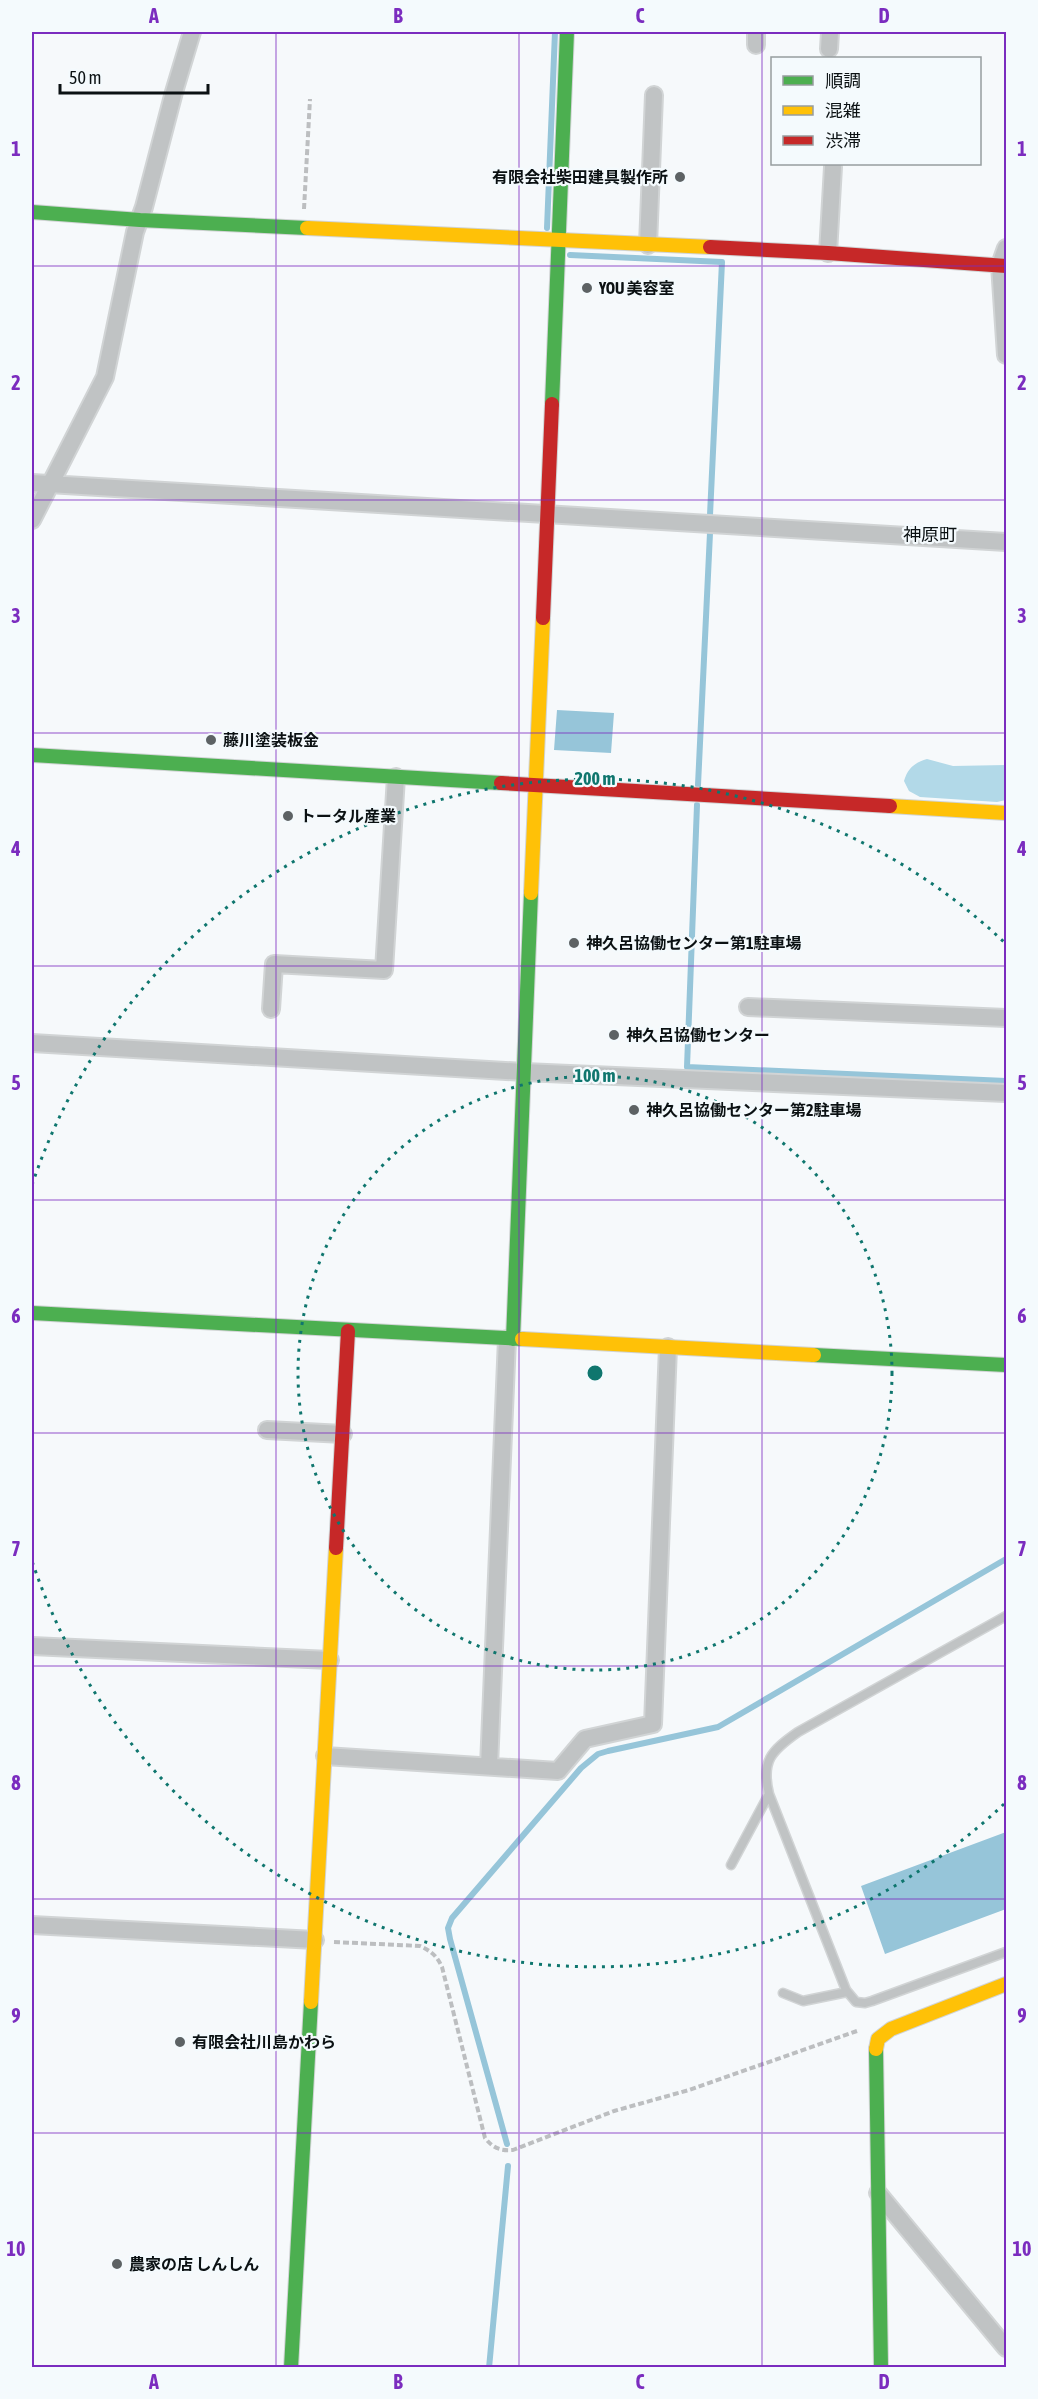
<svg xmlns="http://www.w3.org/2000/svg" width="1038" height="2399" viewBox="0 0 1038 2399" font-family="'Asap Condensed','Noto Sans JP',sans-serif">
  <rect width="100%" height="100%" fill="#f6f9fb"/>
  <path fill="#b2d9e8" d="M927,759l26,7 53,-1v35l-9,2 -77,-5 -11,-6 -5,-10c4,-13 10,-18 23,-22z"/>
  <path fill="#96c5d9" d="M557,710l57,3 -3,40 -57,-3z
    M1006,1832v77l-121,45 -24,-68z"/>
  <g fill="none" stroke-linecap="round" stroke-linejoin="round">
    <path stroke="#96c5d9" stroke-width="6" d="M547,228l8,-196
      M570,255l152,7 -12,253
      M698,785l12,-252
      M697,805l-10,262 319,14
      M507,2144l-57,-205 -2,-11 4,-10 129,-150 17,-14 10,-3 110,-24 288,-168
      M489,2368l19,-202"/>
    <g stroke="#d1d4d5" stroke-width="11">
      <path id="lane" d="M1006,1616l-208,116c-27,19 -37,29 -29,62l77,196 10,12 9,1 7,-2 134,-49
        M731,1865l38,-71
        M783,1993l20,8 44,-9"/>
    </g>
    <g stroke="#d1d4d5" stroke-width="20">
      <path id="street" d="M756,45v-13
        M829,49l1,-17
        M648,245l6,-150
        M1006,248l-6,17 6,90
        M828,253l5,-86
        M32,483l974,59
        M32,520l73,-143 30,-145 9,-25 30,-115 18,-60
        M748,1007l258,11
        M271,1009l3,-45 110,6 12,-193
        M32,1043l492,29 482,21
        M267,1430l76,4
        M32,1646l298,14
        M325,1756l233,15 27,-32 68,-15 15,-377
        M489,1766l18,-427
        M32,1925l283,15
        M878,2193l128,155"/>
    </g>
    <g stroke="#d1d4d5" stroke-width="16">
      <path id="fast" d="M32,212l108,8 167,8
        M552,404l15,-372
        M32,755l469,28
        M32,1313l490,26
        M513,1339l18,-446
        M814,1355l192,10
        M876,2049l5,319
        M291,2368l20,-366"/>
    </g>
    <g stroke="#d1d4d5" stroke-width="16">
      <path id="slow" d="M307,228l403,19
        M890,806l116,7
        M531,893l12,-275
        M522,1339l292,16
        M311,2002l25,-454
        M876,2049l2,-10 13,-10 115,-45"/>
    </g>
    <g stroke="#d1d4d5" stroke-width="16">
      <path id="jam" d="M710,247l118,6 178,13
        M543,618l9,-214
        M501,783l389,23
        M336,1548l12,-217"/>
    </g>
    <path stroke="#bcbec0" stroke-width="4" stroke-dasharray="6 3" stroke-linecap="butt" d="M304,209l6,-110
      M334,1942l86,4c11,5 17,10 22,21l43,171c8,10 15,13 28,12l101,-39 75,-21 168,-59"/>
    <use href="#lane" stroke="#c0c3c4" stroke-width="8"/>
    <use href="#street" stroke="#c0c3c4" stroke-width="16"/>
    <use href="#fast" stroke="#4caf50" stroke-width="14"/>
    <use href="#slow" stroke="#ffc107" stroke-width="14"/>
    <use href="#jam" stroke="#c62828" stroke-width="14"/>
  </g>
  <path fill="none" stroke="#7b2cbf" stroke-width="1.5" stroke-opacity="0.55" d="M276,32v2336M519,32v2336M762,32v2336M32,266h974M32,500h974M32,733h974M32,966h974M32,1200h974M32,1433h974M32,1666h974M32,1899h974M32,2133h974"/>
  <g fill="none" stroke="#0f766e" stroke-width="3" stroke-dasharray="3 6">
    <circle cx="595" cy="1373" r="297"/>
    <path d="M1004 1804A594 594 0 0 1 32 1561M32 1185A594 594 0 0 1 1004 942"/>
  </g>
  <g fill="#5d6264" stroke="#f4fafd" stroke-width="2">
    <circle cx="680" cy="177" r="6"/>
    <circle cx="587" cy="288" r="6"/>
    <circle cx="211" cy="740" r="6"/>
    <circle cx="288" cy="816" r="6"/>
    <circle cx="574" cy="943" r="6"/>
    <circle cx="614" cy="1035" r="6"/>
    <circle cx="634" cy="1110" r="6"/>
    <circle cx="180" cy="2042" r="6"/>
    <circle cx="117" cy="2264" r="6"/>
  </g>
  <g text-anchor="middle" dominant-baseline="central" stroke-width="4.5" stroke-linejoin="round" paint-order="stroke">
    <g font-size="16" font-weight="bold" fill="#0b1113" stroke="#f4fafd" text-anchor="start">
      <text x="668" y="177" text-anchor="end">有限会社柴田建具製作所</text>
      <text x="599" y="288">YOU 美容室</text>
      <text x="223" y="740">藤川塗装板金</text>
      <text x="300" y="816">トータル産業</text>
      <text x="586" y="943">神久呂協働センター第1駐車場</text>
      <text x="626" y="1035">神久呂協働センター</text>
      <text x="646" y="1110">神久呂協働センター第2駐車場</text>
      <text x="192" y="2042">有限会社川島かわら</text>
      <text x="129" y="2264">農家の店 しんしん</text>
    </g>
    <g font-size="18" fill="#0b1113" stroke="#f4fafd">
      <text x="930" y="534">神原町</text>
    </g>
  </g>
  <circle cx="595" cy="1373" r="9" fill="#0f766e" stroke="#f4fafd" stroke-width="3"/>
  <g font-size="18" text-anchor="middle" font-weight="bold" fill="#0f766e" stroke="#f4fafd" stroke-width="4.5" stroke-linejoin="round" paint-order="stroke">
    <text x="595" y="785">200 m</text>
    <text x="595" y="1082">100 m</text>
  </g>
  <rect width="1038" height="2399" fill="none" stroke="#f4fafd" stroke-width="66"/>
  <rect x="771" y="57" width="210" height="108" fill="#f4fafd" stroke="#979d9f" stroke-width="1.5"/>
  <rect x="783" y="76" width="30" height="9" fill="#4caf50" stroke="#979d9f" stroke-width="1.5"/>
  <text x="825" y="87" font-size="18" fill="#0b1113">順調</text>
  <rect x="783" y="106" width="30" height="9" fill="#ffc107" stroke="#979d9f" stroke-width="1.5"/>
  <text x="825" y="117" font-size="18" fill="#0b1113">混雑</text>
  <rect x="783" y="136" width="30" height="9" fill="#c62828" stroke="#979d9f" stroke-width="1.5"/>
  <text x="825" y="147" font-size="18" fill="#0b1113">渋滞</text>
  <path d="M60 84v9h148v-9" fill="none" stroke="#0b1113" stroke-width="3"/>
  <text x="69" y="84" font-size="18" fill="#0b1113" stroke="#f4fafd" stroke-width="4.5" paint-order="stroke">50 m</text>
  <rect x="33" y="33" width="972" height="2333" fill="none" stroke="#7b2cbf" stroke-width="2"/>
  <g font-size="20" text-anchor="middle" font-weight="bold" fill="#7b2cbf">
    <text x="154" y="23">A</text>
    <text x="398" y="23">B</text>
    <text x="640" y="23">C</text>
    <text x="884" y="23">D</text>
    <text x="16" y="156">1</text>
    <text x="1022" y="156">1</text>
    <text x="16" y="390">2</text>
    <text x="1022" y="390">2</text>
    <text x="16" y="623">3</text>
    <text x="1022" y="623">3</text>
    <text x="16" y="856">4</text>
    <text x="1022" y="856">4</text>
    <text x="16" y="1090">5</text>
    <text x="1022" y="1090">5</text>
    <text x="16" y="1323">6</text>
    <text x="1022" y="1323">6</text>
    <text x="16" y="1556">7</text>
    <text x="1022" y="1556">7</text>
    <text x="16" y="1790">8</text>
    <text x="1022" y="1790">8</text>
    <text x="16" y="2023">9</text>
    <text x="1022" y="2023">9</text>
    <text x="16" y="2256">10</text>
    <text x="1022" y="2256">10</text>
    <text x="154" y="2389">A</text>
    <text x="398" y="2389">B</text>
    <text x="640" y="2389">C</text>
    <text x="884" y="2389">D</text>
  </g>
</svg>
